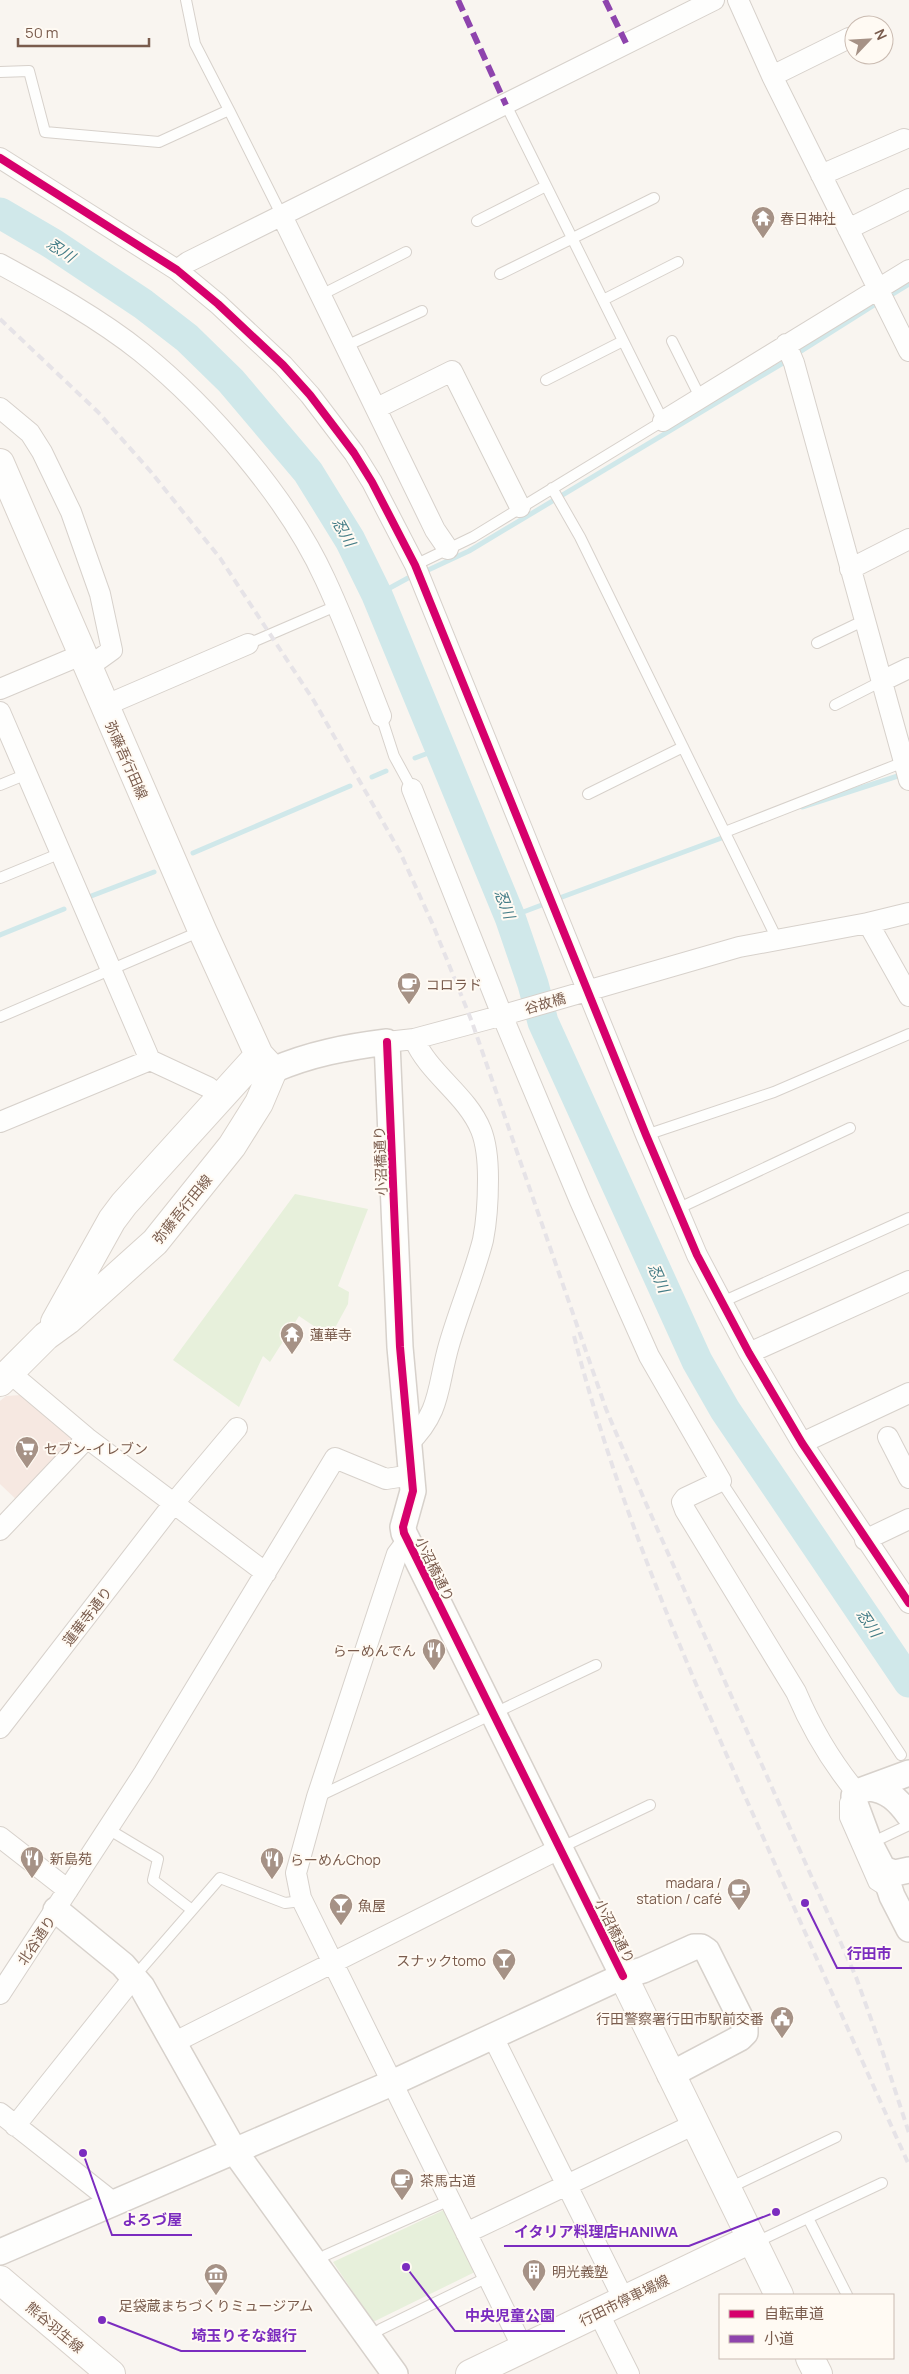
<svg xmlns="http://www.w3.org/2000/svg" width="909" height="2374" viewBox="0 0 909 2374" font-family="Manrope,'Noto Sans JP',sans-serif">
  <rect width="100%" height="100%" fill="#f9f5f0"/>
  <path fill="#f6e8e1" d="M21,1395l55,46 -57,61 -19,-18v-83l6,-5z"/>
  <path fill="#e7f0db" d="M295,1194l73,15 -30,77 11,6 -1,12 -18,33 -31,-21 -29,46 -7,-6 -24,51 -66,-47z
    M446,2209l31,62 -104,51 -40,-60z"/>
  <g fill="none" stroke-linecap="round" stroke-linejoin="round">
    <path stroke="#d0e8ea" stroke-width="5" d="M886,298l23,-14
      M795,355l84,-53
      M426,571l43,-20 319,-191
      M377,595l31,-17
      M415,758l27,-10
      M372,777l14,-6
      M802,807l102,-33
      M193,853l157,-67
      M86,898l68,-26
      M554,900l173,-64
      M510,917l37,-14
      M0,935l64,-26"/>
    <path stroke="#d0e8ea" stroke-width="31" d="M0,213l53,31 90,60 44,34 44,43 77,91 42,68 27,55 133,322 23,67 10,38 154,339 28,49 184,272"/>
    <g stroke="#d7d1cb" stroke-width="12">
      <path id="service" d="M186,0l9,44 34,66
        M0,72l29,-1 16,61 114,10 70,-32 53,106
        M477,221l69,-35
        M500,274l154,-76
        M321,295l85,-43
        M603,300l75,-38
        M672,341l28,56
        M346,346l76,-35
        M546,380l77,-39
        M552,488l28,49 197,402
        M415,565l58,-28 190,-116 -157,-316
        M817,643l48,-23
        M248,644l88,-38
        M835,705l47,-24
        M381,716l13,40 18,33
        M0,785l27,-11
        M588,794l95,-47
        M725,832l179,-70
        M0,878l61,-25
        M0,1017l201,-86
        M646,1135l128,-43 135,-58
        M677,1209l173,-81
        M722,1302l187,-84
        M721,1481l180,274
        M317,1797l279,-132
        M850,1798l-5,4v16l29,66 11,7
        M108,1829l50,30 -5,21 39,30
        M869,1844l40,-19
        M560,1848l90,-43
        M134,1977l86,-99 65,25 8,-1 8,-4
        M729,2188l107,-51
        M808,2218l39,77
        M754,2239l11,-1 117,-55
        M315,2263l11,-8 124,-55
        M368,2338l13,-9 107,-52"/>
    </g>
    <g stroke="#d7d1cb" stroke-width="22">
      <path id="minor" d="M738,0l34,76 137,275
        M772,76l77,-38
        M0,158l177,112 41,34 65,61 27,30 44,58 18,29 43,83 231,570 51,120 52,98 53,90 107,160
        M821,175l83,-36
        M282,216l153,314 13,19
        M848,229l61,-30
        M0,264c46,25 100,55 141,88 69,56 147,146 184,227 21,45 38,91 56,137
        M177,270l11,-8 526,-262
        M786,344l8,19 115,417
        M0,408l30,25 12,19 29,60 29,82 12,56 -25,18
        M377,408l75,-37 68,136
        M663,421l246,-151
        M850,569l59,-30
        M882,681l27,-13
        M0,689l81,-34
        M104,706l144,-62
        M0,712l150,348
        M412,789l90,226 78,186 69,155 72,125 -36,17 -3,4 3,8 111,182c15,35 36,71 61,101
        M868,923l41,73
        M387,1042l27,-3 93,-25 232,-67 129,-24 41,-10
        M0,1122l150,-62 58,27 13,10
        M749,1353l160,-72
        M10,1373l77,65 179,135
        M888,1437l21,41
        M802,1443l107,-50
        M408,1444c34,-33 29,-58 41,-99 10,-35 25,-70 34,-105 4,-20 5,-41 5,-61 0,-15 -1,-34 -7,-49 -14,-35 -52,-56 -67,-91
        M0,1530l87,-92
        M865,1540l44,-21
        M407,1541l-10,13 -80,243 -21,76 5,25 222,450
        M0,1728l174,-225 63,-75
        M0,1837l68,53
        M0,1994l144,-221 191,-315 51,21 26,-4
        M492,2035l132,265
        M173,2043l386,-194
        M0,2113l114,90
        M15,2126l119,-149
        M466,2233l229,-109
        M598,2312l31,62"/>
    </g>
    <g stroke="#d7d1cb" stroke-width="28">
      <path id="tertiary" d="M273,1070c37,-16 74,-23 114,-28l13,305 13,144 -10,36 1,6 219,443
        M909,1773l-49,18 -6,5v5l16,43 13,25 9,27 17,33
        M869,1788c19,2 29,12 40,27
        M883,1869l12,4 14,-3
        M56,1910l67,55 19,22 93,165 160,222
        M0,2252l392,-169 231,-107 20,-6 51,-23h7l6,4 38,76v6l-5,5 -70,37"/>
    </g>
    <g stroke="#d9d2cb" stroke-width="30">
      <path id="secondary" d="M0,463l202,467 57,125 14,15 -14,33 -27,43 -77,96 -87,78 -22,16 -46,46
        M55,1322l57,-102 12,-16 135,-149
        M623,1976l156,319
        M0,2280l111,94
        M810,2358l8,16
        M470,2374l281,-135"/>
    </g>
    <use href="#service" stroke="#fefefd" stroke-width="10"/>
    <use href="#minor" stroke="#fefefd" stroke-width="20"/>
    <use href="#tertiary" stroke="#fefefd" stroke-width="25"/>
    <use href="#secondary" stroke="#fefefd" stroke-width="28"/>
    <path stroke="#e6e3e7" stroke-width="4" stroke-dasharray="8 5" stroke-linecap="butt" d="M0,319l98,93 53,60 69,86 94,143 86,151 33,73 39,97 134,387 38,90 212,478 24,67 29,89
      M574,1336c42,164 109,322 178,476 52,118 104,236 157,353"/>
    <path stroke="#8e44ad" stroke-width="6" stroke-dasharray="12 6" stroke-linecap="butt" d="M458,0l48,105
      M605,0l21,43"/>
    <g stroke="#fffaf3" stroke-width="11">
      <path id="cycleway" d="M0,158l177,112 41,34 65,61 27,30 44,58 18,29 43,83 231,570 51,120 52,98 53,90 107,160
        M387,1042l13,305 13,144 -10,36 1,6 219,443"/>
    </g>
    <use href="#cycleway" stroke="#d6006c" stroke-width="8"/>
  </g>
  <defs>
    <g id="temple-pin" transform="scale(1.25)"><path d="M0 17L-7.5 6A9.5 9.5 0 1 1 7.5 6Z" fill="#a69286" stroke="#fffaf3"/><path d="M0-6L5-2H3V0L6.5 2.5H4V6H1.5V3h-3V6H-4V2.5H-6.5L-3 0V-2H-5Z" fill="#fff"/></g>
    <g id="cafe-pin" transform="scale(1.25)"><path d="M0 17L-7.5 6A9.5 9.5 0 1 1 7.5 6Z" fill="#a69286" stroke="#fffaf3"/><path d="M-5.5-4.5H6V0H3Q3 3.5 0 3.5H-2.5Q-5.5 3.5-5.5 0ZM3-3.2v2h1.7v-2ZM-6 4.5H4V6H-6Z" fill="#fff"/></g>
    <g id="supermarket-pin" transform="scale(1.25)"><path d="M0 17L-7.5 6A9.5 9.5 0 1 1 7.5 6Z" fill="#a69286" stroke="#fffaf3"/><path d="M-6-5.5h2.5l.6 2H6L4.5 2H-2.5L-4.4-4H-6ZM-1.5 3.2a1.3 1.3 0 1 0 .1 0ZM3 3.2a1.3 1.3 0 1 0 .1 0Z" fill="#fff"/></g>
    <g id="restaurant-pin" transform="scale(1.25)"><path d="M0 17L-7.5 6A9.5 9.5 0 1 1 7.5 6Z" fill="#a69286" stroke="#fffaf3"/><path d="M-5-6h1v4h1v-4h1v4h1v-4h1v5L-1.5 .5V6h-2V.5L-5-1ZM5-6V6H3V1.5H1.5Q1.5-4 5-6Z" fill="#fff"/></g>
    <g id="bar-pin" transform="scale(1.25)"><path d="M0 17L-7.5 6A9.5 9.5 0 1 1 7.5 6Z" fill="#a69286" stroke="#fffaf3"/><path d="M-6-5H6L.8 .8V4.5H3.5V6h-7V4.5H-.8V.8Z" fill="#fff"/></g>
    <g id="civic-pin" transform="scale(1.25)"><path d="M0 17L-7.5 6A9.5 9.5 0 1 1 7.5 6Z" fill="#a69286" stroke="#fffaf3"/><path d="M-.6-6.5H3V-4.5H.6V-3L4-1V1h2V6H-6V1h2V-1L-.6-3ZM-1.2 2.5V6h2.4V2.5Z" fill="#fff"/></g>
    <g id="building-pin" transform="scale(1.25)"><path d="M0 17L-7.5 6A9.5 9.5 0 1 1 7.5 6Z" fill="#a69286" stroke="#fffaf3"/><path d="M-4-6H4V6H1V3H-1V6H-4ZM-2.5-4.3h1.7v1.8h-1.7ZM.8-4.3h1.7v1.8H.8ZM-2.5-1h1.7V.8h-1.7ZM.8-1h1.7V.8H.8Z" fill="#fff"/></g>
    <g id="museum-pin" transform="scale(1.25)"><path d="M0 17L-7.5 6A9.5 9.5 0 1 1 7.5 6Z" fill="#a69286" stroke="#fffaf3"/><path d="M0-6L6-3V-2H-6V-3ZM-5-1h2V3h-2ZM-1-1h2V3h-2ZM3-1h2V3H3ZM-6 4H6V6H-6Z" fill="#fff"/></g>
  </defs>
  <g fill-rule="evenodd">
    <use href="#temple-pin" x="763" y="218"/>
    <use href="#cafe-pin" x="409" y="984"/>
    <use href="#temple-pin" x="292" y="1334"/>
    <use href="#supermarket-pin" x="27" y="1448"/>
    <use href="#restaurant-pin" x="434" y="1650"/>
    <use href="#restaurant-pin" x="32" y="1858"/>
    <use href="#restaurant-pin" x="272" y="1859"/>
    <use href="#cafe-pin" x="739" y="1890"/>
    <use href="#bar-pin" x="341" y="1905"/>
    <use href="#bar-pin" x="504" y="1960"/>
    <use href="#civic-pin" x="782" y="2018"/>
    <use href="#cafe-pin" x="402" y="2180"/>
    <use href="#building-pin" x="534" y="2271"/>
    <use href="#museum-pin" x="216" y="2275"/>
  </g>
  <g text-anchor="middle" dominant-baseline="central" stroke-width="4" stroke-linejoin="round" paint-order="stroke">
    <g font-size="14" fill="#7a5c4d" stroke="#fffaf3" text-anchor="start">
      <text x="780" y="218">春日神社</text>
      <text x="426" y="984">コロラド</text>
      <text x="310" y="1334">蓮華寺</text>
      <text x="44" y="1448">セブン-イレブン</text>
      <text x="416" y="1650" text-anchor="end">らーめんでん</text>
      <text x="50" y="1858">新島苑</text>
      <text x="290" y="1859">らーめんChop</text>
      <text x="722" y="1882" text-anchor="end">madara /<tspan x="722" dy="16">station / café</tspan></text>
      <text x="358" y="1905">魚屋</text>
      <text x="486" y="1960" text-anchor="end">スナックtomo</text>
      <text x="764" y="2018" text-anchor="end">行田警察署行田市駅前交番</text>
      <text x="420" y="2180">茶馬古道</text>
      <text x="552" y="2271">明光義塾</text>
      <text x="216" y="2305" text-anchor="middle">足袋蔵まちづくりミュージアム</text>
    </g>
    <g font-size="14" fill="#7a5c4d" stroke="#fffaf3">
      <text transform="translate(127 760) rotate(66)">弥藤吾行田線</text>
      <text transform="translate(545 1003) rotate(-16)">谷故橋</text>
      <text transform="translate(380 1161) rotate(-92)">小沼橋通り</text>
      <text transform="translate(182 1209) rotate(-51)">弥藤吾行田線</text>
      <text transform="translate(435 1569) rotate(64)">小沼橋通り</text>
      <text transform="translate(87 1616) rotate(-52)">蓮華寺通り</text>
      <text transform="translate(615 1931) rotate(63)">小沼橋通り</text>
      <text transform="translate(36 1940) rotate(-56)">北谷通り</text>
      <text transform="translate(624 2300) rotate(-26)">行田市停車場線</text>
      <text transform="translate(55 2327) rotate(40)">熊谷羽生線</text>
    </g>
    <g font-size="15" font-style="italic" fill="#437c86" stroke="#fffaf3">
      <text transform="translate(61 250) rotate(34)">忍川</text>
      <text transform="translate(344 532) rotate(60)">忍川</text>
      <text transform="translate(505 904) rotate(69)">忍川</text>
      <text transform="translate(659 1278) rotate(66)">忍川</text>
      <text transform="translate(869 1623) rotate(56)">忍川</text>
    </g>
  </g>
  <path fill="none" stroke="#7b2cbf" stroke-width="2" d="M805 1903L837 1968H902M83 2153L112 2235H192M776 2212L689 2246H504M406 2267L455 2331H565M102 2320L181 2351H306"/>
  <g fill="#7b2cbf" stroke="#fffaf3" stroke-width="2">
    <circle cx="805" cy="1903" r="5"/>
    <circle cx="83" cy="2153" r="5"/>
    <circle cx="776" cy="2212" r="5"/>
    <circle cx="406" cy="2267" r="5"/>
    <circle cx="102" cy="2320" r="5"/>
  </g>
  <g font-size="15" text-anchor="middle" font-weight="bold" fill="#7b2cbf" stroke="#fffaf3" stroke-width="4" stroke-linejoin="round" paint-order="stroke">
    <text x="869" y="1959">行田市</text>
    <text x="152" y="2225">よろづ屋</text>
    <text x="596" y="2237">イタリア料理店HANIWA</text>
    <text x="510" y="2321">中央児童公園</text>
    <text x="244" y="2341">埼玉りそな銀行</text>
  </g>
  <rect x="719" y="2294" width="175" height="65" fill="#fffaf3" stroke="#cabbb1"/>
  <rect x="729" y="2310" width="25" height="8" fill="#d6006c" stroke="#cabbb1"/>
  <text x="764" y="2319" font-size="15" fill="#7a5c4d">自転車道</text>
  <rect x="729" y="2335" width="25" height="8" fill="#8e44ad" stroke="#cabbb1"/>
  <text x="764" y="2344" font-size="15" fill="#7a5c4d">小道</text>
  <g transform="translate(869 40) rotate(65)"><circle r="24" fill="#fffaf3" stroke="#cabbb1"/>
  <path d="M0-4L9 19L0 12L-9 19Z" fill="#a69286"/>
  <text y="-8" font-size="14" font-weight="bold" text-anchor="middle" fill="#7a5c4d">N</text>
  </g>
  <path d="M18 38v8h131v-8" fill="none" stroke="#7a5c4d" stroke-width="2.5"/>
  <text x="25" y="38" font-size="15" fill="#7a5c4d" stroke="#fffaf3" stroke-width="4" paint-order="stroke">50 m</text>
</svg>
